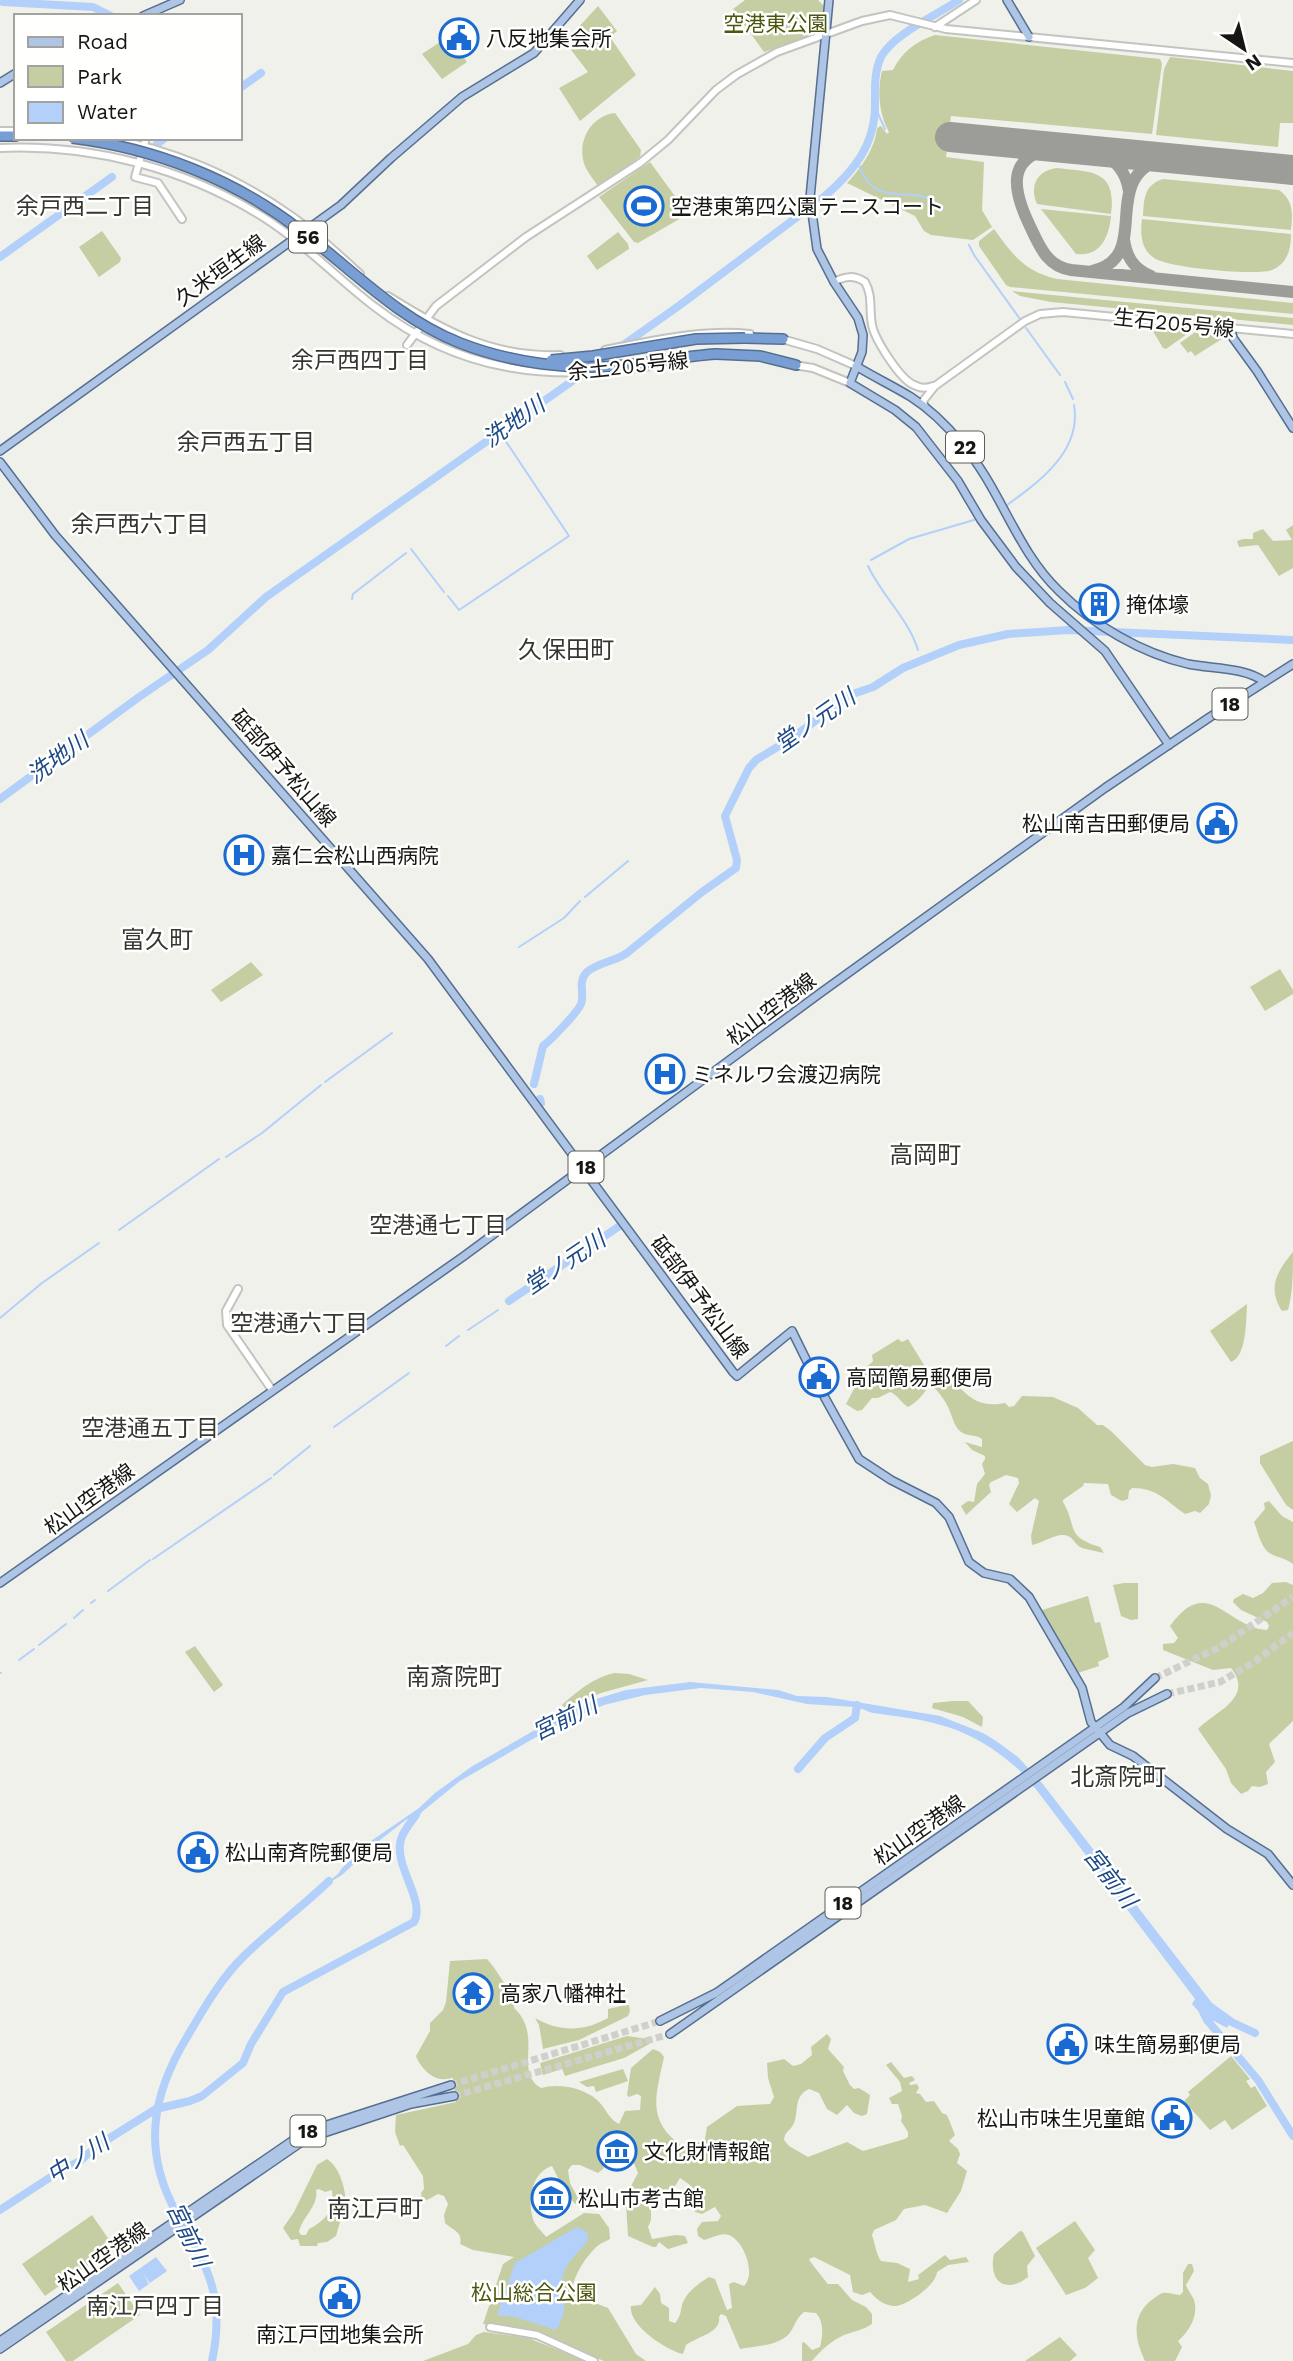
<svg xmlns="http://www.w3.org/2000/svg" width="1293" height="2361" viewBox="0 0 1293 2361" font-family="'Work Sans','Noto Sans JP',sans-serif">
  <rect width="100%" height="100%" fill="#f0f1eb"/>
  <path fill="#c5cea2" fill-rule="evenodd" d="M745,0h73l8,8 -3,20 -10,8 -49,16 -31,-43z
    M598,6l19,25 -7,6 26,38 -56,46 -21,-33 29,-16 -23,-30z
    M935,35l225,24 2,5 -10,70 -201,-18 -5,41 38,5 -2,48 10,17 -19,13 -42,-5 -7,-4 -9,-15 -68,-33c14,-15 28,-34 30,-55l4,-2 6,8 2,-2c-10,-18 -12,-41 -7,-61l11,-1c9,-18 23,-29 42,-35z
    M449,36l18,26 -25,17 -20,-25z
    M1170,57l123,14v52h-13l-2,24 -122,-12 8,-66z
    M615,113l26,37 -1,7 -42,29c-4,-6 -10,-13 -13,-20 -9,-23 5,-50 30,-53z
    M650,162l38,52 -50,29 -4,-1 -35,-45z
    M1056,168c35,4 61,1 55,46l-74,-10c-8,-18 0,-33 19,-36z
    M1163,179l116,11c14,10 14,23 12,40l-148,-14c1,-17 1,-31 20,-37z
    M1041,209l70,7c-2,22 -11,41 -35,38z
    M1142,219l149,15c0,15 -3,29 -19,36 -15,6 -104,-2 -118,-12 -13,-9 -14,-24 -12,-39z
    M994,229c19,26 30,42 63,50l236,24v11l-283,-27 -4,-2 -27,-39v-5z
    M102,231l19,27 -1,4 -21,15 -20,-30z
    M618,232l10,12 1,5 -32,21 -10,-14z
    M1012,291l281,27v7l-242,-23 -31,-6z
    M1148,323l44,4 2,2 -28,20 -3,-1z
    M1201,328l24,3 3,4 -33,21 -4,-5 -3,2 -8,-10z
    M1293,525v43l-14,8 -21,-31 -19,2 -2,-6 6,-2h10v-6l10,-4 10,12 19,-1 -6,-10z
    M251,962l12,13 -42,27 -10,-12z
    M1280,969l13,21v4l-28,17 -15,-24z
    M1293,1252c0,19 0,41 -5,58l-6,1c-15,-23 -5,-40 11,-59z
    M1247,1304c-1,16 0,52 -16,58l-21,-31z
    M898,1339l4,3 6,-3 29,47 5,-4 -5,-9 1,-4c26,16 30,41 67,34l4,4 5,-1 8,-10 31,1 25,11 19,17h6l8,6 34,34 7,2 21,-3 22,4 5,10 8,6 3,11 -2,9 -9,9 -5,-2 -10,3c-19,-13 -27,-26 -53,-26l-3,3 -1,8 -6,2 -11,-6 -3,-11 -24,-1 -1,3 -20,14v2c15,25 1,34 37,45l4,6c-4,-1 -19,-4 -22,-5 -8,-3 -8,-12 -18,-13 -9,-1 -22,8 -32,10l-1,-9 8,-35 -4,-3 -18,14 -8,-8 10,-21 -1,-5 -12,-3 -15,7 -2,3 2,7 -25,23 -5,-9 7,-5 6,1 3,-18 8,-10 -3,-10 3,-5v-3l-13,-6 -7,-8 17,5v-8c-6,-5 -14,-2 -21,-7 -7,-5 -9,-17 -13,-25 -5,-11 -16,-23 -26,-30l-4,1 8,11c-1,5 -13,16 -18,18 -7,-4 -11,-13 -18,-15l-12,6h-6l-10,12 -5,1 -11,-7 8,-15 -4,-10c7,-8 16,-10 23,-18l-1,-6z
    M1293,1441v69l-7,-5 -26,-42v-7z
    M1269,1501l13,15 11,6v42c-8,-6 -14,-6 -22,-10 -10,-5 -13,-22 -17,-32l11,-13 -1,-6z
    M1286,1582l7,3v136l-24,23 6,18 -9,10 2,12 -8,3 -8,-1 -4,5 -7,3 -10,-11 -5,-14 -28,-40c16,-17 57,-31 33,-61l-18,2 -50,-20v-6l11,-1 4,-5 -8,-12c38,-53 57,2 97,4l2,-4 -2,-4 -26,-12 -8,-8 1,-3 9,-5 10,4 10,-5 9,-10z
    M1124,1583h14v36l-7,1 -10,-4 -8,-31z
    M1088,1596l7,27 5,-1 9,35 -11,5 1,4 -21,7 -36,-63z
    M195,1646l28,39 -9,7 -29,-40z
    M615,1673l14,1 19,6 -47,13 -36,15 -3,-3c14,-13 34,-29 53,-32z
    M953,1701h15l15,16 -1,10 -19,-10 -31,-9 1,-5z
    M487,1959c11,12 17,26 28,39l-1,10c30,27 -1,64 27,80 16,-5 41,-1 55,11 10,8 11,19 23,25l6,-13 15,-1 1,-14 -4,-2 -8,3 -2,-2 4,-27 22,-19 7,3 4,5c-9,42 -18,65 22,92l19,-10 2,-12 30,-21 33,-2 4,-7 -6,-19 -1,-15 17,-4 9,7 8,-2 11,-9 -1,-8 16,-13 4,5 -3,10 16,18 -1,4 7,14 4,4 5,-1 11,7 -3,19 -5,2 -8,-3 -7,-8 -10,10 -10,-6 -8,-16 -10,-4c-17,8 -9,23 -16,36 -4,7 -8,6 -9,15l5,6 19,11 39,-15 16,9 42,-12 3,-2v-5l-7,-11 1,-5 -4,-12h-6l-3,-6 13,-7 -2,-9 -14,-17 5,-3 13,16 8,-2 3,4 -6,3 1,2 7,-1 2,4 -3,5 4,1 6,8 8,-1 8,12 5,2 8,20 -6,6 9,8 2,5 -3,9 10,8 -6,20 -14,22 -22,-8 -21,4 -8,11 -22,10 -2,5c3,8 4,19 9,26l16,2 13,6 -2,13 11,-3 -1,-4 27,-20 5,5 16,-3 3,5 -21,3 -11,7c0,12 -30,34 -42,34 -10,0 -19,-7 -25,-14l-8,3 -9,-3 -3,-17 -36,-18 -5,2c1,3 15,20 19,25h10l14,16 14,7 6,7v10c-9,6 -17,7 -28,11 -13,6 -23,15 -32,26h-10v-18l2,-1 8,8 8,-3c3,-12 4,-25 -4,-34l-12,-1c-10,8 -9,16 -16,23 -12,11 -32,11 -48,14l-14,-33 -5,-2 -2,3c2,16 -21,19 -33,28l-3,9c-17,-4 -55,-29 -52,-48l10,-1 14,-18 5,7 1,9 8,5v13l6,2c7,-8 5,-13 8,-21 5,-11 16,-19 26,-25l6,2 12,31 5,-2 -3,-24 5,-2 10,4c12,-12 1,-42 -13,-50 -8,-5 -19,2 -27,4l-6,-4 -1,-7 5,-7 16,-1 3,-5 -6,-9 -13,7 -7,-2 -5,-27 -10,-7 -6,10 -23,13v19l-3,7 4,12 24,-4 9,1 3,7 -20,6 -9,-7 -3,5h-3l-25,-11 -2,-32 -3,-3 15,-28 -5,-12 -9,-2 6,-10 -20,-14 -4,1 -7,10 6,17 -2,6 -5,4 -18,-8h-8l-4,5 2,13 10,19 -5,2 -11,-14 -12,-24c-20,6 -25,34 -19,53 2,7 9,12 13,18l38,-24 15,1 10,14 1,11c-3,2 -7,3 -10,5 -11,8 -26,30 -27,43l9,11 26,10 28,46 10,7h-42l-70,-29 -51,-8 20,-60 11,-7 -41,-7 -13,-6c3,-13 -7,-13 -15,-21l-1,-8 4,-11 -4,-8 -6,-2 -11,6 -5,-2 -1,-5 3,-4 -1,-13 -20,-31 -3,1 -5,-14 1,-17 60,-13 -3,-24c-4,0 -8,2 -12,1 -11,-1 -22,-14 -25,-23l14,-25v-8l13,-13 3,-8 4,-41z
    M625,2005h4l1,6 -2,5 -49,24 -36,9 -4,-24 -4,-7c25,14 48,14 73,0v-9z
    M627,2036l22,3 2,4 -27,15 -59,18 -3,-7 -19,6 -3,-12z
    M1231,2056l19,23 -4,2 5,7 4,-2 12,20 -35,24 -7,-10 -15,10 -26,-29 6,-6 -2,-3z
    M623,2069l5,12 -32,11 -2,-6 -7,1 -8,-5z
    M327,2159c15,10 20,36 19,53l-4,3 -6,21 -9,6 -9,1 -1,3h-17l-2,-7 -7,1 -8,-12 11,-16 23,-47zM319,2189l6,3 7,-2c0,4 1,8 1,12 -1,12 -14,22 -24,27l-3,6h-5l-2,-3c3,-15 20,-26 17,-42z
    M92,2215l22,32 -69,49 -23,-32z
    M1075,2221l20,29 -7,8 10,20 -13,10 -19,7 -30,-47z
    M1020,2231l3,1 12,24 -8,10 1,11c-23,18 -40,4 -34,-23z
    M1188,2264h4l2,7 -8,14c2,6 6,10 8,15 5,15 -5,32 -16,41l4,6 -7,14h-30c-11,-23 -14,-46 8,-62 3,-2 6,-5 10,-6 5,-1 11,2 17,2l3,-3v-19z
    M118,2283l22,32 -67,46h-7l-20,-29z
    M484,2332l44,6 58,23h-163l45,-17 8,-9z
    M1060,2337l17,18 -7,6h-45z"/>
  <path fill="#b2d0fa" d="M690,1682l88,8 19,6 30,1 113,19 43,17 13,8 22,16 24,26 170,220 21,15 -6,10 -13,-7 -8,-1 -14,-16 3,-5 -160,-211c-6,-4 -9,-11 -14,-16 -9,-9 -20,-17 -30,-24 -39,-26 -75,-29 -118,-35 -5,-1 -9,-4 -15,-5v3l-4,-1v-3l-47,-3 -54,-12 -52,-4 -56,7 -41,10 -45,19 -99,57 -37,30 -11,12 -5,-4 -32,25 -33,31 -20,12 16,-13 4,-6 29,-27 48,-33 16,-15 36,-26 88,-51 37,-17 30,-9z
    M577,2227l10,5 1,7c-7,13 -22,22 -25,37 -2,7 1,10 1,17 2,12 0,25 -8,37l-41,-13 -18,-2 18,-52z
    M156,2257l11,14 -17,12 -6,-8 5,9 -10,7 -10,-15z"/>
  <g fill="none" stroke-linecap="round" stroke-linejoin="round">
    <path stroke="#b2d0fa" stroke-width="2" d="M875,107l10,22
      M858,162c17,55 58,15 85,47
      M969,245l5,10 46,64
      M1026,328l34,47
      M1065,382l8,17
      M1007,505c32,-23 75,-54 67,-100
      M411,549l33,43
      M871,560l38,-21 65,-19
      M868,566c14,30 40,52 50,84
      M448,596l11,14 110,-74 -70,-105
      M352,599l1,-5 53,-41
      M585,897l43,-36
      M519,947l45,-29 16,-17
      M325,1082l67,-49
      M226,1157l36,-24 59,-48
      M119,1230l100,-71
      M0,1318l42,-35 57,-40
      M468,1330l30,-20
      M446,1346l13,-10
      M334,1427l75,-54
      M274,1475l36,-29
      M153,1559l118,-81
      M108,1591l42,-31
      M91,1603l4,-3
      M74,1618l9,-8
      M39,1645l27,-21
      M19,1660l15,-11
      M0,1673h1"/>
    <path stroke="#b2d0fa" stroke-width="8" d="M3,2l90,5 18,9
      M240,88l21,-15
      M157,144l8,-6
      M0,257l112,-80
      M0,799l139,-102 69,-47 58,-53 414,-292 145,-109c29,-25 50,-51 50,-91 0,-16 -1,-33 6,-48 12,-23 56,-42 78,-57
      M534,1084l9,-38c8,-6 34,-33 38,-42 4,-11 -4,-22 6,-32 10,-9 29,-11 40,-19l75,-61 34,-24 1,-8 -12,-44 24,-48 7,-8 36,-22 58,-43 23,-8 30,-19 56,-23 49,-11 60,-4 225,10
      M540,1099l1,4
      M509,1301l112,-76
      M798,1769l27,-31 30,-20 2,-13
      M1203,2012l4,8 51,60 35,56
      M1223,2018l32,15
      M0,2210l63,-41 17,-8 17,-15 59,-37 34,-8 12,-5 41,-33 8,-19 32,-52 131,-70c12,-22 -21,-56 -13,-83 3,-9 10,-17 15,-24
      M212,2361c14,-65 -5,-95 -36,-149 -34,-62 -24,-117 11,-175 17,-29 34,-59 58,-82 27,-26 57,-48 84,-74"/>
    <path stroke="#9c9d99" stroke-width="12" d="M1057,147c-51,8 -45,41 -28,77 10,21 17,42 42,46l222,22
      M1101,152c16,10 25,20 28,39
      M1284,169l9,6
      M1124,239c2,18 10,30 27,37
      M1092,271c63,-14 4,-93 72,-113"/>
    <path stroke="#9c9d99" stroke-width="30" d="M950,137l343,33"/>
    <path stroke="#cfd0cb" stroke-width="7" stroke-dasharray="7 3.5" stroke-linecap="butt" d="M1155,1678l63,-30 75,-51
      M1167,1694l53,-12 34,-20 39,-29
      M451,2085l209,-64
      M454,2096l216,-62"/>
    <g stroke="#c3c4bf" stroke-width="10">
      <path id="minor" d="M935,27l41,-27
        M0,131h16
        M106,138c65,11 130,39 184,77 25,17 47,38 70,59
        M146,138l-11,39 23,6 24,36
        M0,148c92,-4 185,20 263,69 41,26 74,61 112,90 84,65 174,75 276,59
        M834,282c11,-6 20,-7 31,0 8,14 4,28 7,43 3,15 27,52 40,59 8,4 13,5 21,2
        M388,296c54,34 105,62 172,59
        M782,339l35,10 39,17
        M407,345l29,-39 90,-69 114,-74 28,-23 48,-50 20,-15 41,-23 85,-31 28,-6 56,14 347,34
        M605,350c47,-9 97,-21 145,-16
        M794,365l19,3 37,15
        M925,407l-2,-6 12,-15 90,-65 15,-7 23,-2 230,22
        M238,1289l-12,22 1,14 45,65
        M490,2327l47,8 57,26"/>
    </g>
    <g stroke="#566f91" stroke-width="10">
      <path id="major" d="M829,0l-19,198 7,51 17,33 24,36 5,17 -1,17 -12,31 45,27 21,17 42,54 23,39 35,47 34,36 55,48 64,94
        M1007,0l22,37
        M143,16l37,-16
        M0,83l16,-10
        M1231,328l2,10 24,33 36,57
        M856,366c18,11 37,20 55,31 19,12 37,30 51,47 39,45 54,106 97,147 34,34 82,62 129,73 25,5 56,3 77,18
        M0,451l341,-246 50,-47 71,-61 72,-44 46,-53
        M0,462l55,73 373,424 305,413 4,4 55,-45 33,67 34,61 32,21 45,23 13,14 20,45 15,11 26,6 19,18 53,91 9,34 19,23 23,11 94,73 41,25 25,31
        M0,1583l464,-327 355,-262 286,-206 105,-71 83,-53
        M660,2021l56,-28 23,-16 385,-270 31,-29
        M670,2034l458,-321 39,-19
        M0,2341l305,-209 146,-47
        M0,2349l306,-210 105,-35 43,-8"/>
    </g>
    <g stroke="#566f91" stroke-width="12">
      <path id="highway" d="M0,136h16
        M745,338l38,1
        M716,354l44,2 36,9"/>
    </g>
    <use href="#minor" stroke="#fff" stroke-width="6"/>
    <use href="#major" stroke="#aec5e5" stroke-width="7"/>
    <use href="#highway" stroke="#789ed4" stroke-width="9"/>
    <g stroke="#566f91" stroke-width="12" stroke-linecap="butt">
      <path id="highway-bridge" d="M72,138c82,10 162,41 228,92 53,40 97,88 160,113 51,20 111,28 166,22 30,-3 60,-9 90,-11
        M551,360l42,-4 103,-17 49,-1"/>
    </g>
    <use href="#highway-bridge" stroke="#789ed4" stroke-width="9"/>
  </g>
  <defs>
    <g id="civic-ring" transform="scale(2.0125)"><circle r="9.5" fill="#fffffe" stroke="#1a6ad4" stroke-width="1.5"/><path d="M-.6-6.5H3V-4.5H.6V-3L4-1V1h2V6H-6V1h2V-1L-.6-3ZM-1.2 2.5V6h2.4V2.5Z" fill="#1a6ad4"/></g>
    <g id="stadium-ring" transform="scale(2.0125)"><circle r="9.5" fill="#fffffe" stroke="#1a6ad4" stroke-width="1.5"/><path d="M0-5a6.5 5 0 1 0 0 10a6.5 5 0 1 0 0-10ZM-3.5-1.8h7v3.6h-7Z" fill="#1a6ad4"/></g>
    <g id="building-ring" transform="scale(2.0125)"><circle r="9.5" fill="#fffffe" stroke="#1a6ad4" stroke-width="1.5"/><path d="M-4-6H4V6H1V3H-1V6H-4ZM-2.5-4.3h1.7v1.8h-1.7ZM.8-4.3h1.7v1.8H.8ZM-2.5-1h1.7V.8h-1.7ZM.8-1h1.7V.8H.8Z" fill="#1a6ad4"/></g>
    <g id="hospital-ring" transform="scale(2.0125)"><circle r="9.5" fill="#fffffe" stroke="#1a6ad4" stroke-width="1.5"/><path d="M-5-5h3v3.5h4V-5h3V5h-3V1.5h-4V5h-3Z" fill="#1a6ad4"/></g>
    <g id="temple-ring" transform="scale(2.0125)"><circle r="9.5" fill="#fffffe" stroke="#1a6ad4" stroke-width="1.5"/><path d="M0-6L5-2H3V0L6.5 2.5H4V6H1.5V3h-3V6H-4V2.5H-6.5L-3 0V-2H-5Z" fill="#1a6ad4"/></g>
    <g id="museum-ring" transform="scale(2.0125)"><circle r="9.5" fill="#fffffe" stroke="#1a6ad4" stroke-width="1.5"/><path d="M0-6L6-3V-2H-6V-3ZM-5-1h2V3h-2ZM-1-1h2V3h-2ZM3-1h2V3H3ZM-6 4H6V6H-6Z" fill="#1a6ad4"/></g>
  </defs>
  <g fill-rule="evenodd">
    <use href="#civic-ring" x="459" y="38"/>
    <use href="#stadium-ring" x="644" y="206"/>
    <use href="#building-ring" x="1099" y="604"/>
    <use href="#civic-ring" x="1217" y="823"/>
    <use href="#hospital-ring" x="244" y="855"/>
    <use href="#hospital-ring" x="665" y="1074"/>
    <use href="#civic-ring" x="819" y="1377"/>
    <use href="#civic-ring" x="198" y="1852"/>
    <use href="#temple-ring" x="473" y="1993"/>
    <use href="#civic-ring" x="1067" y="2044"/>
    <use href="#civic-ring" x="1172" y="2118"/>
    <use href="#museum-ring" x="617" y="2151"/>
    <use href="#museum-ring" x="551" y="2198"/>
    <use href="#civic-ring" x="340" y="2297"/>
  </g>
  <g text-anchor="middle" dominant-baseline="central" stroke-width="5" stroke-linejoin="round" paint-order="stroke">
    <g fill="#fffffe" stroke="#5c5d5b" stroke-width="2">
      <rect x="289" y="221.5" width="38" height="31" rx="5"/>
      <rect x="946" y="431.5" width="38" height="31" rx="5"/>
      <rect x="1212.5" y="688.5" width="35" height="31" rx="5"/>
      <rect x="568.5" y="1151.5" width="35" height="31" rx="5"/>
      <rect x="825.5" y="1887.5" width="35" height="31" rx="5"/>
      <rect x="290.5" y="2115.5" width="35" height="31" rx="5"/>
    </g>
    <g font-size="19" font-weight="bold" fill="#161715">
      <text x="308" y="237">56</text>
      <text x="965" y="447">22</text>
      <text x="1230" y="704">18</text>
      <text x="586" y="1167">18</text>
      <text x="843" y="1903">18</text>
      <text x="308" y="2131">18</text>
    </g>
    <g font-size="21" fill="#4d560e" stroke="#fffffe">
      <text x="776" y="23">空港東公園</text>
      <text x="534" y="2292">松山総合公園</text>
    </g>
    <g font-size="21" fill="#161715" stroke="#fffffe" text-anchor="start">
      <text x="486" y="38">八反地集会所</text>
      <text x="671" y="206">空港東第四公園テニスコート</text>
      <text x="1126" y="604">掩体壕</text>
      <text x="1190" y="823" text-anchor="end">松山南吉田郵便局</text>
      <text x="271" y="855">嘉仁会松山西病院</text>
      <text x="692" y="1074">ミネルワ会渡辺病院</text>
      <text x="846" y="1377">高岡簡易郵便局</text>
      <text x="225" y="1852">松山南斉院郵便局</text>
      <text x="500" y="1993">高家八幡神社</text>
      <text x="1094" y="2044">味生簡易郵便局</text>
      <text x="1145" y="2118" text-anchor="end">松山市味生児童館</text>
      <text x="644" y="2151">文化財情報館</text>
      <text x="578" y="2198">松山市考古館</text>
      <text x="340" y="2334" text-anchor="middle">南江戸団地集会所</text>
    </g>
    <g font-size="21" fill="#161715" stroke="#fffffe">
      <text transform="translate(220 270) rotate(-36)">久米垣生線</text>
      <text transform="translate(1174 323) rotate(6)">生石205号線</text>
      <text transform="translate(628 366) rotate(-6)">余土205号線</text>
      <text transform="translate(284 768) rotate(49)">砥部伊予松山線</text>
      <text transform="translate(771 1009) rotate(-37)">松山空港線</text>
      <text transform="translate(700 1297) rotate(53)">砥部伊予松山線</text>
      <text transform="translate(89 1499) rotate(-36)">松山空港線</text>
      <text transform="translate(919 1830) rotate(-35)">松山空港線</text>
      <text transform="translate(103 2257) rotate(-35)">松山空港線</text>
    </g>
    <g font-size="23" fill="#363732" stroke="#fffffe">
      <text x="85" y="206">余戸西二丁目</text>
      <text x="360" y="360">余戸西四丁目</text>
      <text x="246" y="442">余戸西五丁目</text>
      <text x="140" y="524">余戸西六丁目</text>
      <text x="438" y="1225">空港通七丁目</text>
      <text x="299" y="1323">空港通六丁目</text>
      <text x="150" y="1428">空港通五丁目</text>
      <text x="155" y="2306">南江戸四丁目</text>
    </g>
    <g font-size="23" font-style="italic" fill="#1d4987" stroke="#fffffe">
      <text transform="translate(514 422) rotate(-35)">洗地川</text>
      <text transform="translate(815 721) rotate(-35)">堂ノ元川</text>
      <text transform="translate(58 758) rotate(-36)">洗地川</text>
      <text transform="translate(565 1263) rotate(-34)">堂ノ元川</text>
      <text transform="translate(565 1719) rotate(-26)">宮前川</text>
      <text transform="translate(1110 1878) rotate(52)">宮前川</text>
      <text transform="translate(78 2159) rotate(-33)">中ノ川</text>
      <text transform="translate(188 2235) rotate(64)">宮前川</text>
    </g>
    <g font-size="24" fill="#363732" stroke="#fffffe">
      <text x="566" y="650">久保田町</text>
      <text x="157" y="940">富久町</text>
      <text x="925" y="1155">高岡町</text>
      <text x="454" y="1677">南斎院町</text>
      <text x="1118" y="1777">北斎院町</text>
      <text x="375" y="2209">南江戸町</text>
    </g>
  </g>
  <rect x="14" y="14" width="228" height="126" fill="#fffffe" stroke="#a2a2a1" stroke-width="2"/>
  <rect x="28" y="37" width="35" height="10" fill="#aec5e5" stroke="#a2a2a1" stroke-width="2"/>
  <text x="77" y="49" font-size="21" fill="#161715">Road</text>
  <rect x="28" y="66" width="35" height="21" fill="#c5cea2" stroke="#a2a2a1" stroke-width="2"/>
  <text x="77" y="84" font-size="21" fill="#161715">Park</text>
  <rect x="28" y="102" width="35" height="21" fill="#b2d0fa" stroke="#a2a2a1" stroke-width="2"/>
  <text x="77" y="119" font-size="21" fill="#161715">Water</text>
  <g transform="translate(1244 49) rotate(145)" stroke="#fffffe" stroke-width="5" paint-order="stroke">
  <path d="M0-5L12 26L0 18L-12 26Z" fill="#161715"/>
  <text y="-10" font-size="19" font-weight="bold" text-anchor="middle" fill="#161715">N</text>
  </g>
</svg>
